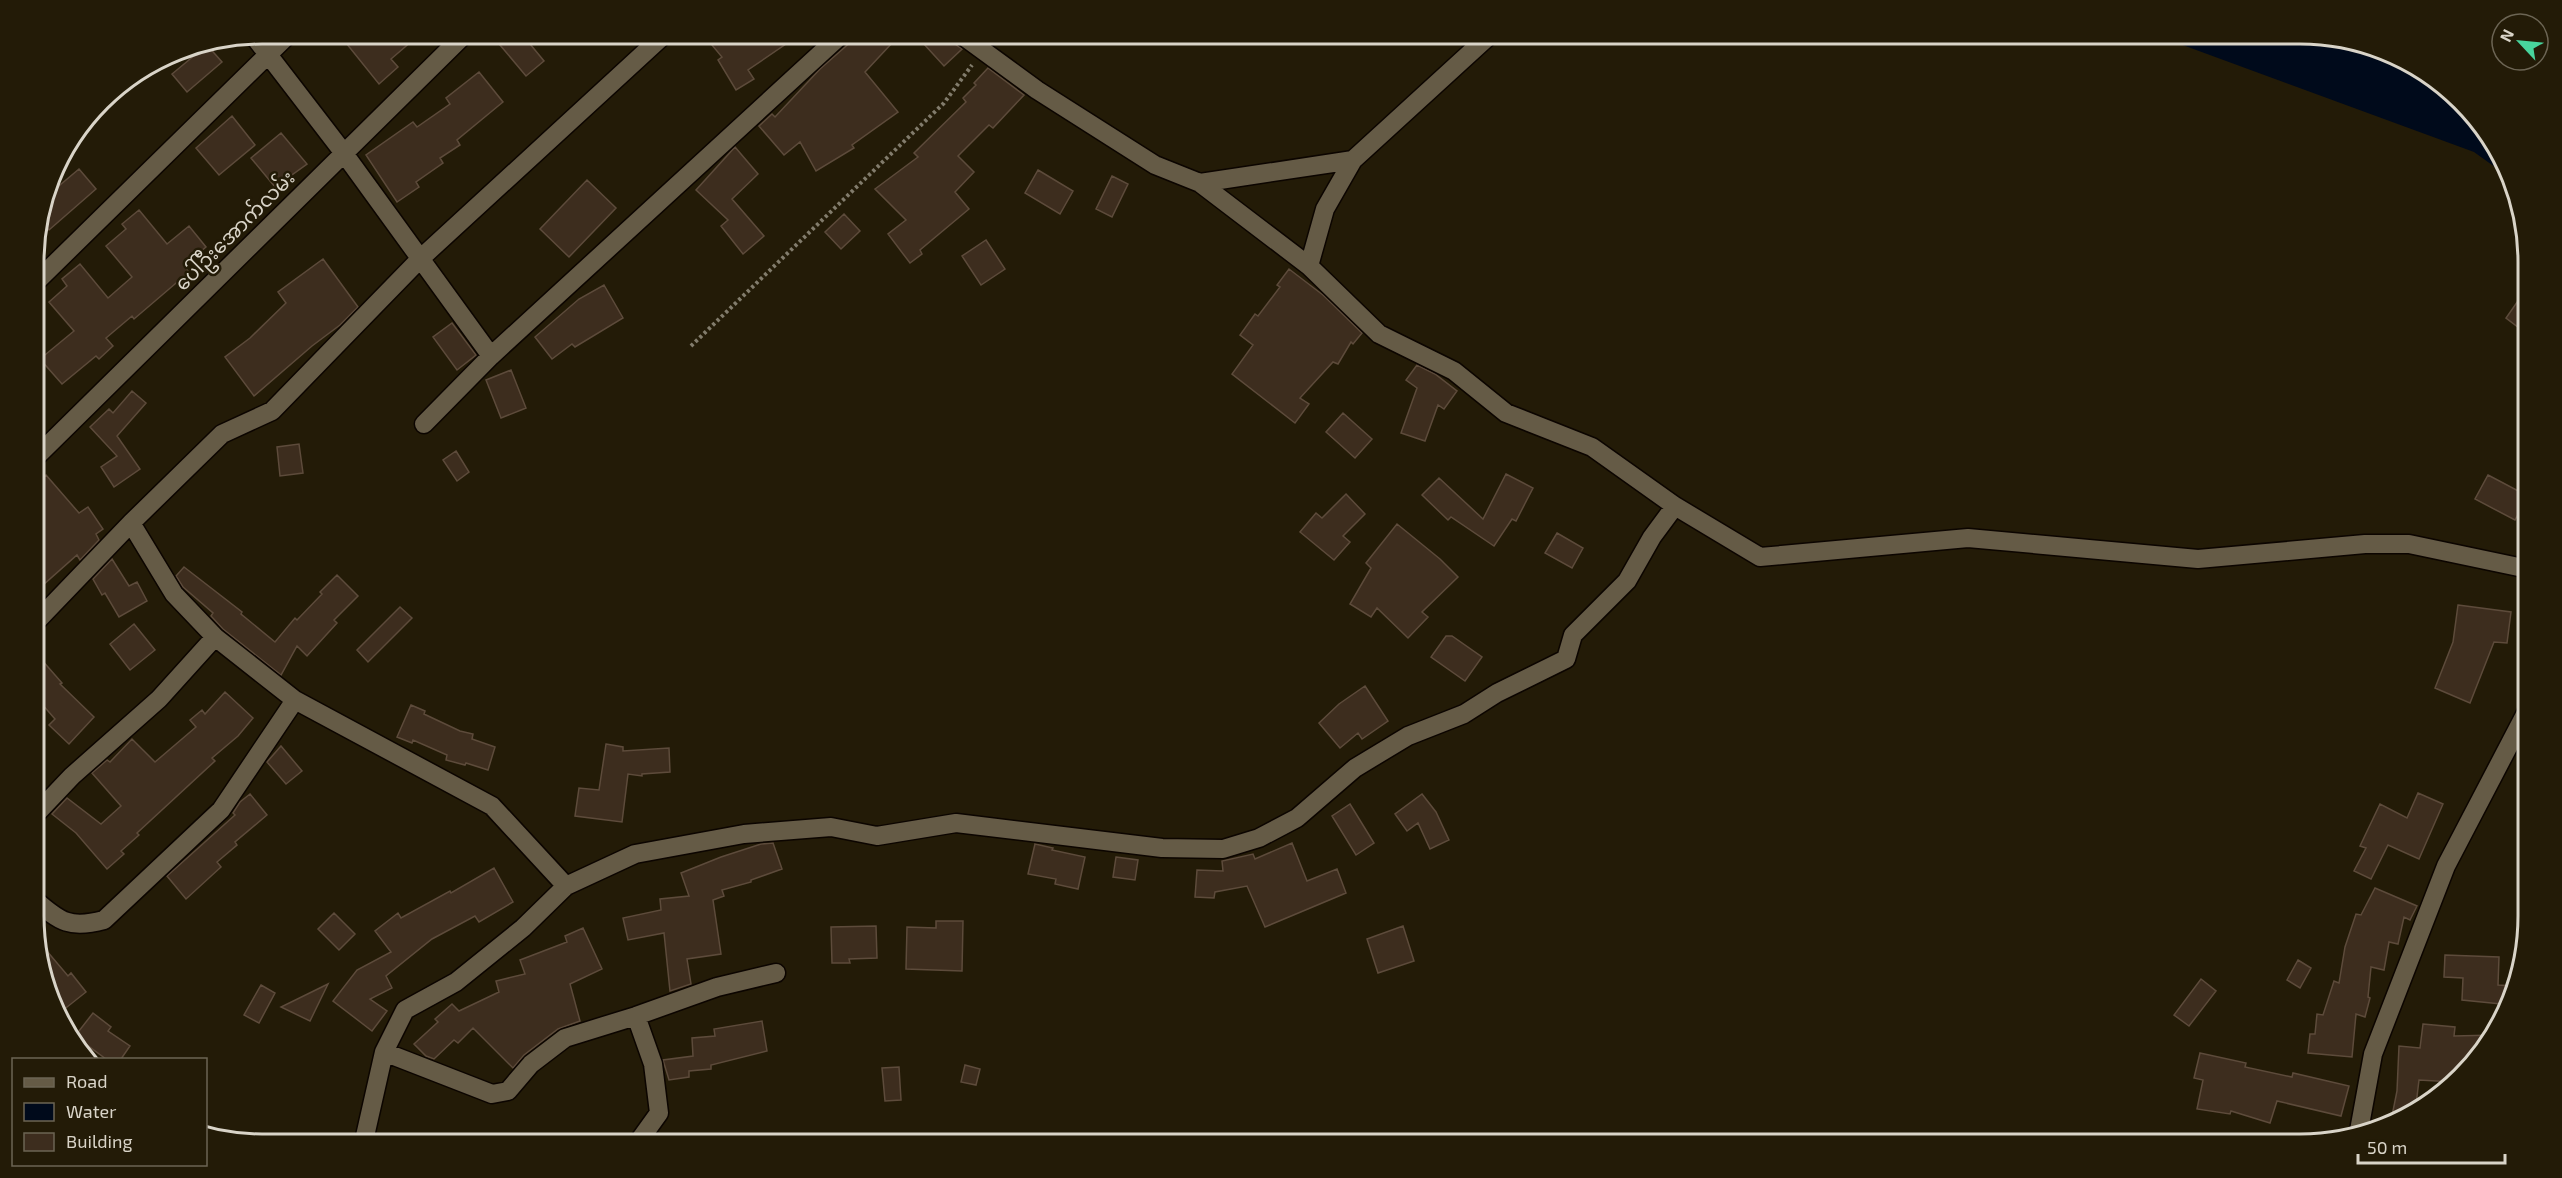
<svg xmlns="http://www.w3.org/2000/svg" width="2562" height="1178" viewBox="0 0 2562 1178" font-family="'Exo 2','Noto Sans Myanmar',sans-serif">
  <rect width="100%" height="100%" fill="#231b07"/>
  <path fill="#000a1b" d="M2150,33h150l88,18 52,29 42,43 31,57 -39,-28z"/>
  <path fill="#3d2d1e" stroke="#5d4b3b" stroke-width="1.5" d="M338,33h67l7,8 -21,18 7,8 -19,17z
    M514,33h7l23,28 -18,15 -26,-31z
    M702,33h100l-54,37 6,9 -18,11 -18,-30 4,-3z
    M861,33h23l9,9 -28,30 33,40 -46,33 2,3 -38,23 -16,-29 -16,13 -25,-29 13,-12 3,3 45,-48z
    M934,33h13l5,9 10,7 -18,17 -21,-23z
    M207,45l15,17 -35,30 -15,-18z
    M988,68l36,27 -31,33 -4,-3 -31,31 16,16 -19,20 14,17 -49,41 2,4 -12,9 -22,-29 18,-14 -31,-31 43,-32 -4,-4 52,-51 -3,-4 13,-13 -2,-2z
    M479,72l24,30 -46,38 3,5 -20,13 3,5 -27,19 3,5 -22,15 -31,-47 47,-33 4,5 33,-23 -4,-6z
    M232,116l23,29 -36,30 -23,-27z
    M281,133l26,31 -32,23 -24,-29z
    M735,147l23,27 -26,25 32,37 -21,18 -22,-28 7,-6 -32,-30z
    M79,169l17,20 -47,41 -8,-10 6,-24z
    M1038,170l35,21 -13,23 -35,-21z
    M1112,176l16,8 -16,33 -16,-8z
    M587,180l29,28 -47,49 -29,-28z
    M139,210l28,34 22,-18 17,21 -22,19 5,6 -55,47 -2,-3 -26,22 7,8 -14,13 -3,-3 -34,28 -22,-25 34,-28 -25,-29 18,-16 -5,-7 18,-15 28,34 24,-21 -26,-31 20,-17 -4,-5z
    M844,214l16,17 -19,18 -16,-17z
    M986,240l19,29 -24,16 -19,-29z
    M323,259l35,48 -18,18 -28,21 -58,50 -29,-39 25,-19 36,-35 -8,-11z
    M1289,269l34,26 39,38 -9,11 -2,-2 -13,22 -5,-2 -33,36 9,6 -14,19 -63,-49 21,-29 -13,-10 15,-21 3,2 22,-29 -3,-2z
    M604,285l19,33 -48,29 -3,-3 -20,15 -17,-22 44,-38z
    M2527,288v46l-21,-16z
    M452,323l24,32 -19,15 -24,-33z
    M1417,365l18,9 22,17 -13,18 -6,-4 -13,36 -24,-8 16,-45 -11,-8z
    M511,370l15,38 -25,10 -15,-38z
    M132,391l14,12 -29,33 23,33 -26,18 -13,-20 16,-11 -27,-29 19,-18 4,4z
    M1343,413l29,26 -17,19 -29,-26z
    M299,444l4,29 -23,3 -3,-29z
    M456,451l13,21 -12,9 -14,-21z
    M1506,474l27,14 -17,33 -4,-2 -18,27 -43,-29 -3,3 -26,-25 17,-17 44,41z
    M46,475l33,38 9,-6 15,22 -7,5 3,6 -19,20 -3,-5 -43,38v-107z
    M2488,475l40,21 -13,24 -40,-21z
    M1346,494l19,20 -22,22 7,6 -16,18 -34,-28 16,-19 6,5z
    M1397,524l43,35 18,18 -36,35 6,5 -20,21 -31,-30 -6,9 -21,-13 21,-36 -5,-5z
    M1557,533l26,15 -11,20 -27,-15z
    M112,559l17,27 8,-4 10,19 -28,16 -14,-24 -3,2 -9,-16z
    M184,567l58,45 -1,2 34,28 20,-24 2,2 25,-26 -2,-2 17,-17 21,21 -24,24 3,3 -30,33 -10,-10 -16,29 -58,-46 -12,-13 2,-3 -30,-26 -7,-11z
    M2458,605l53,7 -4,31 -13,-1 -24,61 -35,-15 18,-46z
    M400,607l12,11 -44,44 -11,-12z
    M134,624l21,26 -25,20 -20,-26z
    M1446,636h6l30,21 -17,24 -34,-24z
    M34,651l28,32 -2,1 34,33 -25,27 -20,-19 6,-6 -21,-24z
    M1365,686l23,35 -26,18 -4,-6 -18,15 -21,-25 20,-19z
    M225,692l28,26 -15,18 -26,22 3,3 -78,72 2,2 -18,16 3,3 -17,15 -31,-36 -24,-19 15,-16 34,26 20,-18 -29,-33 15,-13 3,2 22,-23 23,23 41,-35 -6,-7 12,-10 3,4z
    M411,705l14,6 -1,3 36,17 13,3 -1,5 23,8 -7,23 -22,-7 -1,2 -19,-5 1,-5 -34,-15 -1,3 -15,-6z
    M606,744l17,3v4l46,-3 1,24 -28,2v2l-14,-2 -6,48 -47,-6 4,-28 20,2z
    M281,746l21,25 -16,13 -19,-22z
    M2418,793l25,11 -24,55 -31,-14 -17,34 -17,-8 12,-23 -6,-2 20,-42 27,14z
    M250,794l17,21 -32,27 2,3 -20,17 4,5 -35,32 -19,-23 68,-61 -2,-2 7,-11z
    M1422,794l14,18 13,28 -19,9 -12,-26 -11,8 -12,-17z
    M1350,804l24,39 -18,12 -24,-39z
    M773,843l9,26 -31,11v2l-29,8 2,6 -11,4 8,54 -34,5 4,25 -21,7 -6,-58 -36,7 -5,-22 38,-8 -1,-11 29,-3 -8,-23 40,-16 40,-13z
    M1292,843l15,38 30,-12 9,24 -81,34 -18,-41 -32,6 -1,6 -19,-1 2,-27 26,1 -1,-10 31,-7 2,5z
    M1035,844l18,4 -1,2 33,7 -7,32 -23,-5 1,-5 -28,-5z
    M1116,857l22,3 -3,20 -22,-3z
    M494,868l19,34 -34,20 -4,-6 -43,23 -46,37 6,12 -22,11 17,12 -15,20 -39,-30 24,-31 34,-18 -16,-21 23,-18 3,5 49,-27 1,2z
    M2375,888l42,18 -7,14 -6,-3 -6,27 -9,-2 -5,28 -13,-3 -3,30 2,1 -5,19 -9,-3 -4,43 -44,-4 2,-19h5l2,-20 6,1 11,-34 5,2 6,-36 11,-33 5,1z
    M334,913l21,21 -16,16 -21,-21z
    M936,921h27l-1,50 -56,-2 1,-42 29,1z
    M876,926l1,32 -28,1 1,4h-18l-1,-36z
    M1403,926l11,35 -36,12 -11,-34z
    M583,928l19,41 -32,15 10,37 -22,8 -34,26 -11,13 -40,-40 -15,15 -4,-3 -20,19 -8,-3 -12,-12 24,-22 -3,-3 17,-15 7,7 40,-19 -3,-11 29,-7 -5,-14 47,-18 -2,-6z
    M35,937l33,39 3,-3 15,19 -29,23 -7,-11 -15,-58z
    M2445,955l54,2 -1,28 17,1 -4,19 -49,-5 1,-22 -19,-1z
    M2298,960l13,8 -11,20 -13,-8z
    M2201,979l15,12 -27,35 -15,-11z
    M328,984l-18,37 -29,-14z
    M261,985l14,8 -16,30 -15,-8z
    M93,1013l18,14 -3,4 22,15 -9,13h-15l-31,-23z
    M762,1021l5,30 -56,14v4l-22,2v6l-20,3 -6,-20 30,-4 -1,-18 23,-2 -1,-7z
    M2423,1024l32,3 -1,9 40,-1 -12,21 -28,26 -35,-2 -4,33 -10,5 -13,-2 5,-25 2,-45 21,2z
    M2200,1053l46,10 -1,4 47,10 1,-4 56,13 -8,30 -64,-15 -7,22 -39,-12 -1,3 -33,-5 6,-29 -9,-2z
    M965,1065l15,4 -4,16 -15,-3z
    M899,1067l2,33 -16,1 -3,-33z"/>
  <g fill="none" stroke-linecap="round" stroke-linejoin="round">
    <g stroke="#0c0500" stroke-width="21">
      <path id="minor" d="M959,33l78,57 118,75 45,18 109,83 70,68 75,37 52,42 86,34 83,59
        M253,35l90,117 148,204
        M1200,183l153,-23 139,-127
        M1309,266l16,-57 28,-49
        M34,284l256,-251
        M424,424l67,-68 352,-323
        M34,459l432,-426
        M131,523l43,71 41,43 80,63 197,106 74,80
        M34,624l97,-101 91,-89 50,-23 148,-152 246,-226
        M35,815l37,-39 87,-77 56,-62
        M35,900c25,22 35,29 69,20l117,-110 74,-110
        M384,1052l108,42 16,-3 23,-27 34,-26 71,-22 81,-29 59,-14
        M2358,1136l15,-82 73,-188 82,-157
        M363,1145l21,-93 21,-42 51,-28 67,-54 43,-42 69,-32 109,-20 87,-7 46,9 79,-13 206,25 61,1 36,-11 38,-20 58,-50 53,-32 56,-22 33,-21 69,-34 7,-24 54,-54 25,-44 23,-31 85,51 208,-19 230,21 167,-15h44l119,25
        M636,1145l23,-32 -6,-49 -17,-48"/>
    </g>
    <path stroke="#827c6c" stroke-width="4" stroke-dasharray="3 3" stroke-linecap="butt" d="M691,346l253,-243 28,-38"/>
    <use href="#minor" stroke="#655b46" stroke-width="18"/>
  </g>
  <g text-anchor="middle" dominant-baseline="central" stroke-width="5" stroke-linejoin="round" paint-order="stroke">
    <g font-size="20" fill="#d9d4c8" stroke="#231b07">
      <text transform="translate(234 230) rotate(-45)">ပေါ်ဦးအောက်လမ်း</text>
    </g>
  </g>
  <path d="M0 0H2562V1178H0ZM262 44H2300A218 218 0 0 1 2518 262V916A218 218 0 0 1 2300 1134H262A218 218 0 0 1 44 916V262A218 218 0 0 1 262 44Z" fill="#231b07" fill-rule="evenodd"/>
  <path fill="none" stroke="#d9d4c8" stroke-width="3" d="M262 44H2300A218 218 0 0 1 2518 262V916A218 218 0 0 1 2300 1134H262A218 218 0 0 1 44 916V262A218 218 0 0 1 262 44Z"/>
  <rect x="12" y="1058" width="195" height="108" fill="#231b07" stroke="#6c6554" stroke-width="1.5"/>
  <rect x="24" y="1078" width="30" height="9" fill="#655b46" stroke="#6c6554" stroke-width="1.5"/>
  <text x="66" y="1088" font-size="18" fill="#d9d4c8">Road</text>
  <rect x="24" y="1103" width="30" height="18" fill="#000a1b" stroke="#6c6554" stroke-width="1.5"/>
  <text x="66" y="1118" font-size="18" fill="#d9d4c8">Water</text>
  <rect x="24" y="1133" width="30" height="18" fill="#3d2d1e" stroke="#6c6554" stroke-width="1.5"/>
  <text x="66" y="1148" font-size="18" fill="#d9d4c8">Building</text>
  <g transform="translate(2520 42) rotate(296)"><circle r="28" fill="#231b07" stroke="#6c6554" stroke-width="1.5"/>
  <path d="M0-4.5L10 22L0 15L-10 22Z" fill="#48d49d"/>
  <text y="-9" font-size="16" font-weight="bold" text-anchor="middle" fill="#d9d4c8">N</text>
  </g>
  <path d="M2358 1154v9h147v-9" fill="none" stroke="#d9d4c8" stroke-width="3"/>
  <text x="2367" y="1154" font-size="18" fill="#d9d4c8" stroke="#231b07" stroke-width="4.5" paint-order="stroke">50 m</text>
</svg>
